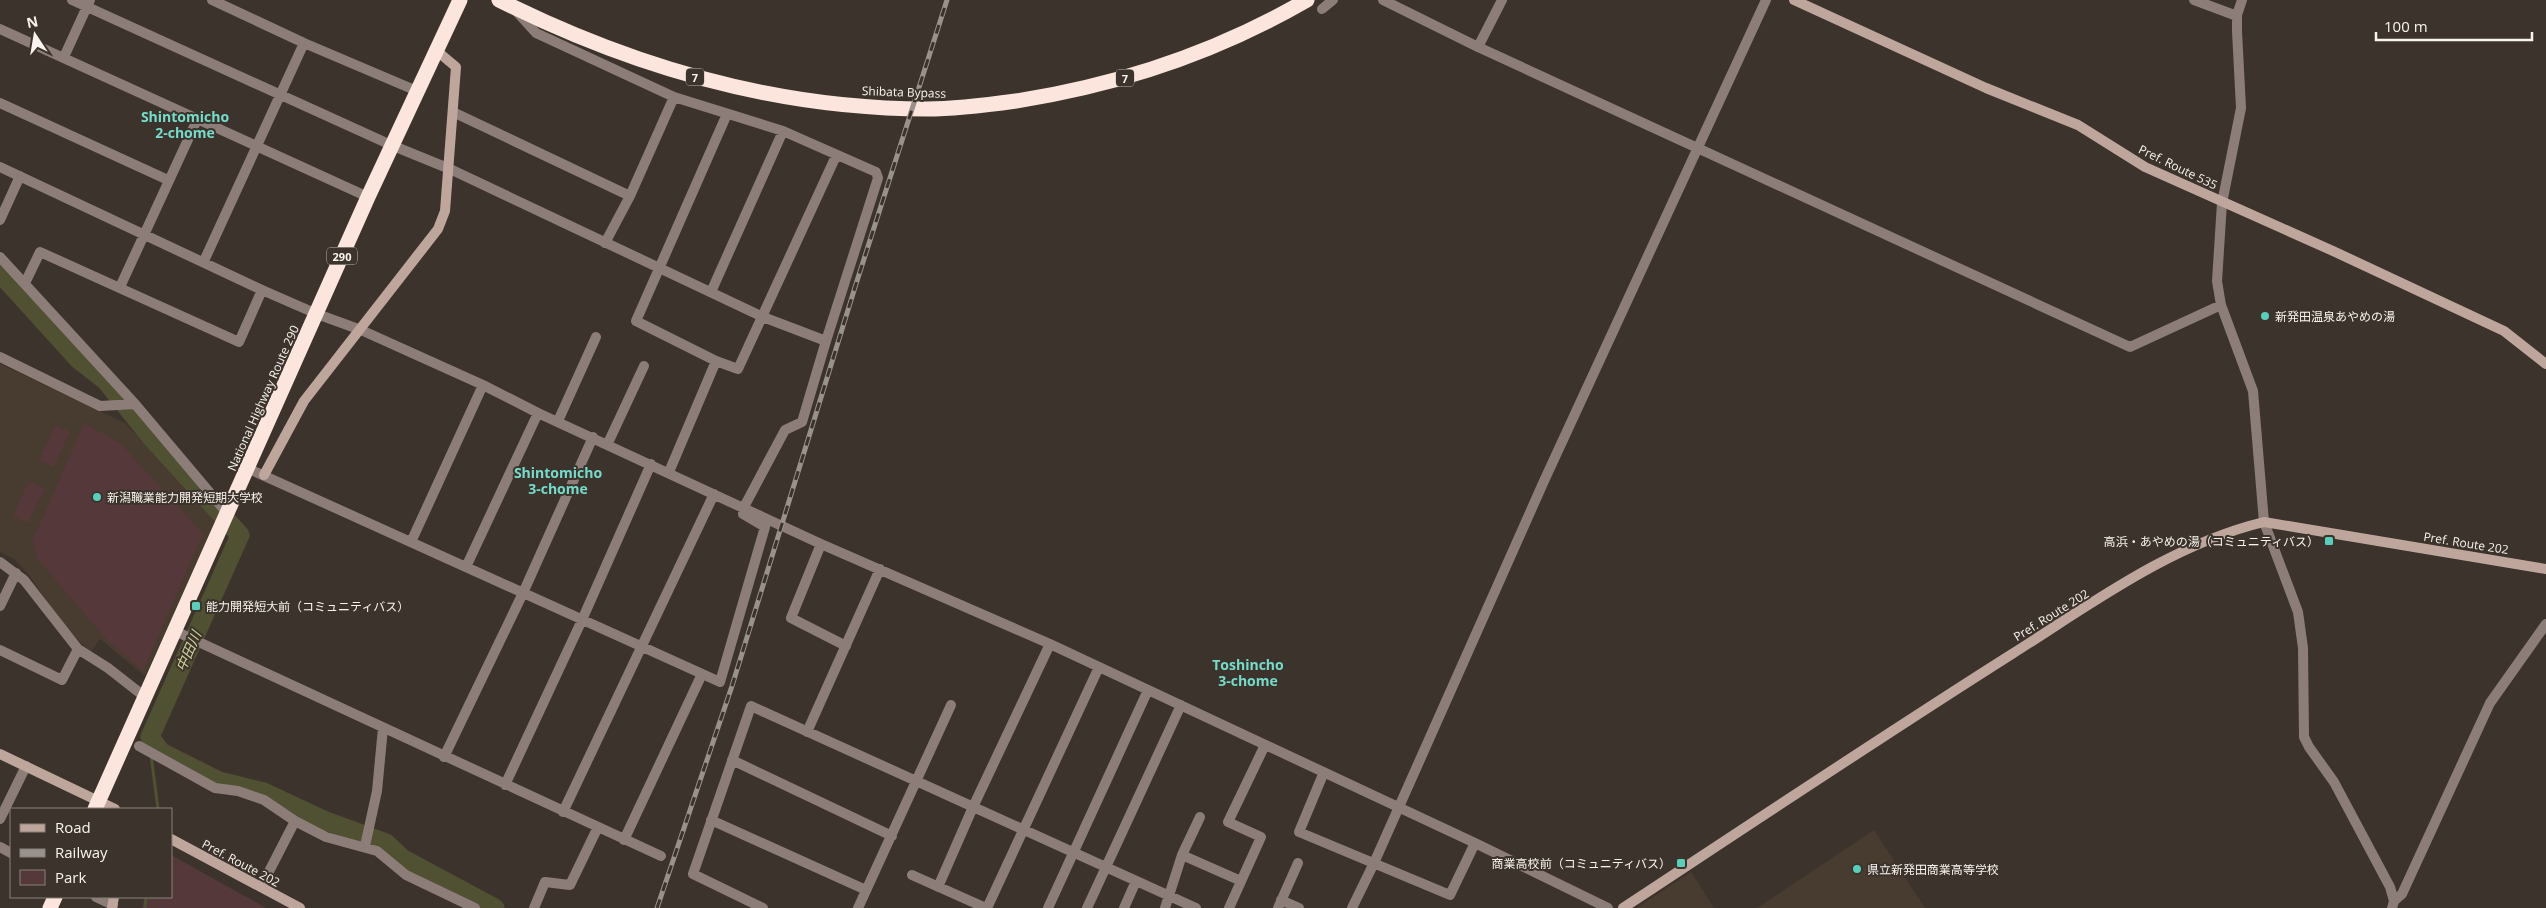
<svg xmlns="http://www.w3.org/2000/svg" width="2546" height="908" viewBox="0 0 2546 908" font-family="'Open Sans','Noto Sans JP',sans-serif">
  <rect width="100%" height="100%" fill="#3c342c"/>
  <path fill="#483b2f" d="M0,364l125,59 92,97 -72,156 -45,-37 -9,13 -13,-12 -19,-22 -30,-43 -15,-16 -14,-7z
    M1874,830l51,78h-168z
    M1691,872l23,36h-77z"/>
  <path fill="#55393a" d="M84,423l36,20 83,91 -60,137 -38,-33 -67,-79 -6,-17z
    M55,425l15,7 -16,35 -15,-7z
    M29,481l16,7 -17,35 -15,-7z
    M171,855l95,53h-124l3,-11h26z"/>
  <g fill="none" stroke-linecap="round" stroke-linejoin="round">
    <path stroke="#4f5132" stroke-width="3" d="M150,749v-12
      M151,755l7,54
      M145,908l1,-11"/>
    <path stroke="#4f5132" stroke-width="19" d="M0,273l79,87 27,21 44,55 90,99 -90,202 11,15 58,29 45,11 62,29 60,22 16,15 93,50"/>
    <path stroke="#8d7d78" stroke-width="10" d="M72,0l319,145 59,24 313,148 63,24 -24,81 -17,8 -41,77 -1,7 22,13 -45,155 -473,-214
      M212,0l92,43 113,48
      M1383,0l95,47 652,300 91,-42
      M2194,0l43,16
      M2242,0l-5,15v16l4,77 -19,95 -5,78 4,24 32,86 11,131 34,90 5,36 1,89 5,10 25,35 56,105 4,14 -2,7
      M1322,9l11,-9
      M517,12l19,21 138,64 109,34 93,41 2,6 -52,163
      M0,29l368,168
      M1478,47l24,-47
      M64,57l26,-57
      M0,103l168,77
      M455,113l175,83
      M727,114l-91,207 80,40 22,8 98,-213
      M0,167l262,123 55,24 44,16 122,55 55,28 283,131 229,100 425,199 133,65
      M0,220l20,-44
      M605,243l25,-47 44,-99
      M0,257l135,147 92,109
      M204,261l100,-218
      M25,283l15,-31 199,90 23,-52
      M120,287l77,-167
      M711,292l72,-161
      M0,357l100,49 35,-2
      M558,421l38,-84
      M608,443l36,-77
      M669,472l47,-111
      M411,542l72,-157
      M821,544l-30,74 55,28
      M0,562l24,18 54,69 30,19 37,29
      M466,567l72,-154
      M0,606l16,-33
      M175,631l486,225
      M0,650l62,30 16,-31
      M807,732l73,-163
      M139,746l76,42 23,3 26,9 31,21 31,16 51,14 29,24 69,33
      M444,757l79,-164 70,-156
      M732,760l160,76
      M1324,772l-25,60 151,63 25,-52
      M505,785l77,-165 69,-156
      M563,812l151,-318
      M0,819l26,-53
      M711,820l155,70
      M624,840l78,-166
      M365,846l12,-55 6,-63
      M0,847l11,6
      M1182,855l59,26
      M912,875l74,33
      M261,887l34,-66
      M938,887l35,-80 77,-163
      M96,897l17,8
      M1281,900l18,8
      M2394,901l8,-7 88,-191 56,-79
      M534,908l11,-26 25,3 27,-56
      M763,908l-70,-34 58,-168 445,202
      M858,908l93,-203
      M987,908l112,-241
      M1048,908l100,-218
      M1087,908l94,-203
      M1124,908l12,-27
      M1165,908l17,-53 18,-38
      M1229,908l32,-71 -33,-15 37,-77
      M1278,908l20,-45
      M1352,908l22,-45 170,-382 222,-481"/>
    <path stroke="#bfa69d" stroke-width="10" d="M1794,0l192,88 92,37 67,42 188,84 171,80 42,33
      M264,475l40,-74 134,-172 7,-18 11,-144 -19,-16
      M0,754l115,55
      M171,839l129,69
      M112,908l2,-11
      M1623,908c129,-85 258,-171 389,-254 79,-50 160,-110 252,-132l282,47"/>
    <path stroke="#fce5dc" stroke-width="15" d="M499,0c134,67 278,109 428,109 30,0 60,-4 89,-8 102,-16 201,-49 291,-101
      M95,809l273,-612 92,-197
      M50,908l5,-11"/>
    <g stroke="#99928c" stroke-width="5">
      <path id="rail" d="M657,908l75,-222 124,-402 91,-284"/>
    </g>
    <use href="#rail" stroke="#3c342c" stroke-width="3" stroke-dasharray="9" stroke-linecap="butt"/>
  </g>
  <g fill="#5bcebb" stroke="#3c342c" stroke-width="2">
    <circle cx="2265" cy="316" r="5"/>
    <circle cx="97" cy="497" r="5"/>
    <rect x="2324" y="536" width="10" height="10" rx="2.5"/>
    <rect x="191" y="601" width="10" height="10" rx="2.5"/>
    <rect x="1676" y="858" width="10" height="10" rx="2.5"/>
    <circle cx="1857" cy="869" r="5"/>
  </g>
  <g text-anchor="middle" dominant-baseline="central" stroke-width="4" stroke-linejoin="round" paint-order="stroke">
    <g fill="#3c342c" stroke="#c0bab4" stroke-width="1">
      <rect x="686" y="68.5" width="18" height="17" rx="4"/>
      <rect x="1116" y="69.5" width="18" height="17" rx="4"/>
      <rect x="327" y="247.5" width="30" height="17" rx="4"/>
    </g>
    <g font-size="11" font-weight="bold" fill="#f8f3ee">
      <text x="695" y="77">7</text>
      <text x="1125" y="78">7</text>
      <text x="342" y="256">290</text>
    </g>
    <g font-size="12" fill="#f8f3ee" stroke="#3c342c">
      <text transform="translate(904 92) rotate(2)">Shibata Bypass</text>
      <text transform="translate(2178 167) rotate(26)">Pref. Route 535</text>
      <text transform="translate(263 398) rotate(-66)">National Highway Route 290</text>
      <text transform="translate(2466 543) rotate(9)">Pref. Route 202</text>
      <text transform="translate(2051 615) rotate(-32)">Pref. Route 202</text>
      <text transform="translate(241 863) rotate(28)">Pref. Route 202</text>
    </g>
    <g font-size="12" fill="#f8f3ee" stroke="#3c342c" text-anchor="start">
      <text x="2275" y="316">新発田温泉あやめの湯</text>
      <text x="107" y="497">新潟職業能力開発短期大学校</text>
      <text x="2319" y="541" text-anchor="end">高浜・あやめの湯（コミュニティバス）</text>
      <text x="206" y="606">能力開発短大前（コミュニティバス）</text>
      <text x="1671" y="863" text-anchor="end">商業高校前（コミュニティバス）</text>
      <text x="1867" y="869">県立新発田商業高等学校</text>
    </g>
    <g font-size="14" font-weight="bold" fill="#75dbca" stroke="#3c342c">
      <text x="185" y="116">Shintomicho<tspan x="185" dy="16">2-chome</tspan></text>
      <text x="558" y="472">Shintomicho<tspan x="558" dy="16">3-chome</tspan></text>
      <text x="1248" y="664">Toshincho<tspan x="1248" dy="16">3-chome</tspan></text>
    </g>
    <g font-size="14" font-style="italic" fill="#d0d499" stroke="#3c342c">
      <text transform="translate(188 651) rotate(-66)">中田川</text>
    </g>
  </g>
  <rect x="10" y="808" width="162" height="90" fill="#3c342c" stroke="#87807a"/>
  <rect x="20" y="824" width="25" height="8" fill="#bfa69d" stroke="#87807a"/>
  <text x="55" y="833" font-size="15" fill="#f8f3ee">Road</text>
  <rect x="20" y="849" width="25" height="8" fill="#99928c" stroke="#87807a"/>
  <text x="55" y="858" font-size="15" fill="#f8f3ee">Railway</text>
  <rect x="20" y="870" width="25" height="15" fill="#55393a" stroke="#87807a"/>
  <text x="55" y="883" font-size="15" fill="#f8f3ee">Park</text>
  <g transform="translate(35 35) rotate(348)" stroke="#3c342c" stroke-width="4" paint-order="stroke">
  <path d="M0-4L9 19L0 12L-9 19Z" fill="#f8f3ee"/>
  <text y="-8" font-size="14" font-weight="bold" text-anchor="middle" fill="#f8f3ee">N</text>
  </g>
  <path d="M2376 32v8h156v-8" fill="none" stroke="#f8f3ee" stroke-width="2.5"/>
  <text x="2384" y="32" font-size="15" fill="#f8f3ee" stroke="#3c342c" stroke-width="4" paint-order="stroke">100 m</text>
</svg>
